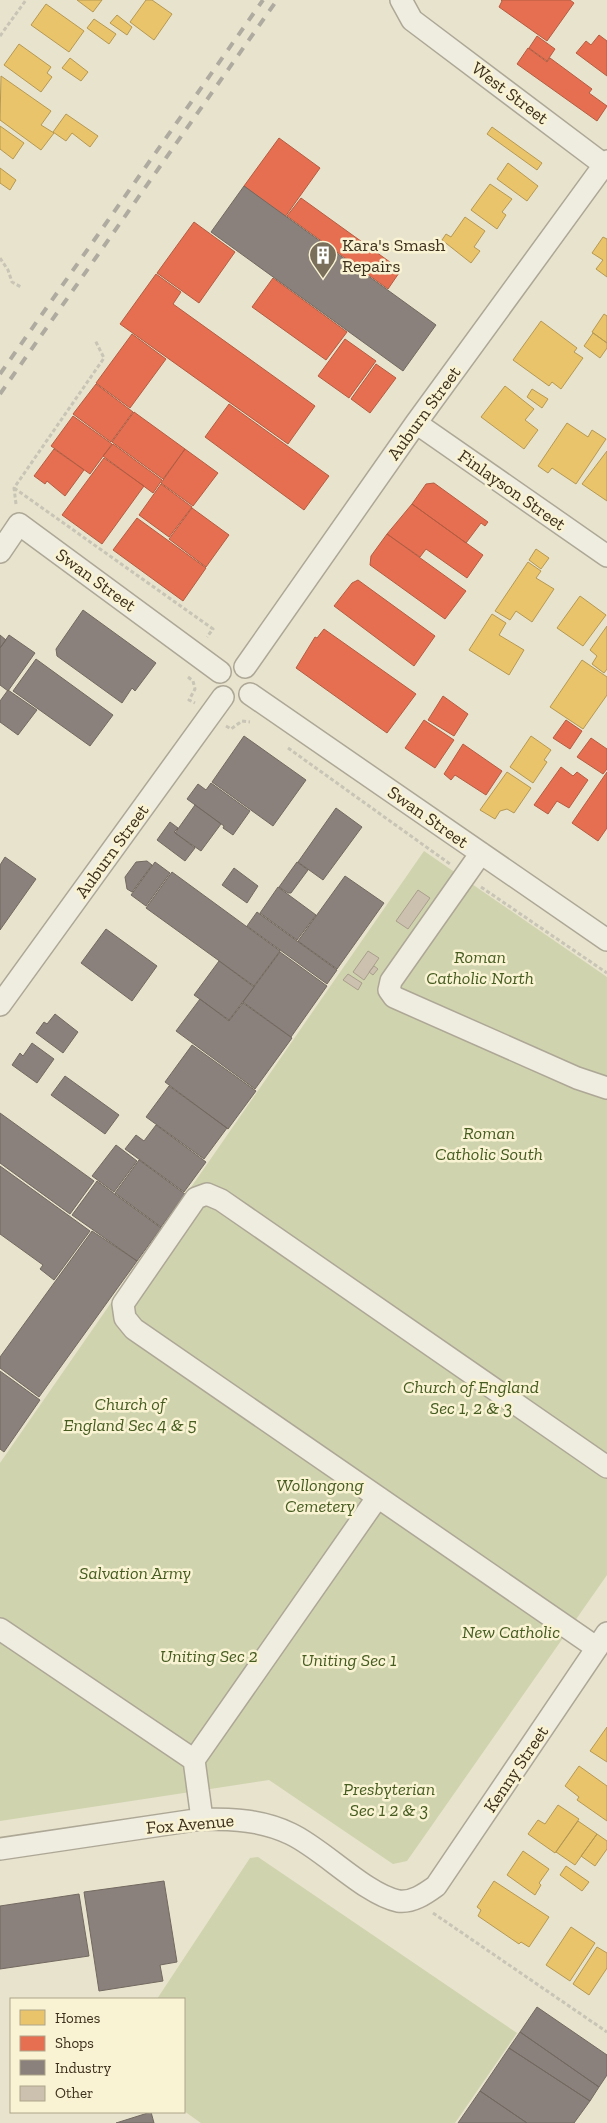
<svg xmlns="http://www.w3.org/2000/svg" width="607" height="2123" viewBox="0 0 607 2123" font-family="'Zilla Slab',serif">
  <rect width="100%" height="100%" fill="#e8e3cd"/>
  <path fill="#cfd3ae" d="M424,851l183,126v598l-200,286 -14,3 -124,-84 -269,41v-358z
    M258,1857l259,176 -62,90h-254l-17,-12v-112h-27l93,-141z"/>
  <path fill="#e9c46a" stroke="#b59853" d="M77,0h25l-9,12z
    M146,0h6l20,14 -18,26 -24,-18z
    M46,4l38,27 -15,21 -38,-27z
    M117,15l15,12 -5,8 -17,-12z
    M94,19l22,15 -7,10 -22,-16z
    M19,44l32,23 -4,6 5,4 -11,15 -37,-27z
    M70,58l18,14 -7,9 -19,-13z
    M1,76l50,35 -10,14 13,8 -13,17 -41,-30z
    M66,114l32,22 -8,11 -18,-14 -6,8 -13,-9z
    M0,126l24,17 -11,16 -13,-10z
    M492,127l50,36 -5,7 -50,-36z
    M508,163l30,23 -11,15 -30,-22z
    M0,168l16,12 -6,10 -10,-7z
    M490,184l22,15 -10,13 4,3 -9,14 -26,-19z
    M465,217l20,14 -11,16 6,4 -9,12 -29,-23 4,-6 5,3z
    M603,237l4,2v38l-11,-8 7,-9 -11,-7z
    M604,314l3,2v27l-15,-11z
    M541,321l36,27 -3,4 9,6 -22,31 -9,-7 -3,4 -36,-26z
    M593,333l14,10v5l-7,10 -16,-12z
    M505,386l29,23 -9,11 13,10 -14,19 -43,-32z
    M532,389l16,10 -6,9 -15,-11z
    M567,423l21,14 4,-7 14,9 -30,45 -24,-16 -4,5 -10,-7z
    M607,451v50l-25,-17z
    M536,549l13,9 -8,11 -12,-9z
    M528,562l13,9 -5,7 18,11 -22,33 -16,-11 -6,9 -15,-9z
    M580,596l26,19 -23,31 -26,-18z
    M492,614l14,9 -7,12 25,15 -15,25 -40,-25z
    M607,626v43l-3,4 -12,-9 5,-8 -7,-6z
    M582,660l25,17v18l-24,34 -33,-22z
    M531,736l20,14 -7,10 3,2 -14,21 -23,-16z
    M507,772l24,16 -17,25 -7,-4 -7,2 -5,8 -15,-9z
    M607,1727v35l-17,-11z
    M579,1766l28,20v35l-30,-21 2,-3 -14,-11z
    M558,1805l21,14 -24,34 -27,-19 10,-14 7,4z
    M578,1821l19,13 -22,31 -19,-13z
    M597,1834l10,7v8l-12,17 -14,-10z
    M523,1851l26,18 -10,14 2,2 -6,10 -28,-20z
    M566,1866l23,16 -7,9 -22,-16z
    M494,1881l55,36 -20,30 -8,-5 -2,2 -41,-28 3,-6 -4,-3z
    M571,1927l24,16 -25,38 -24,-16z
    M597,1947l10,6v15l-18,27 -16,-11z"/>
  <path fill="#e76f51" stroke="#b45c41" d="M501,0h69l4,3 -27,38 -48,-34 3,-6z
    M599,35l8,6v35l-31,-23 10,-12 5,4z
    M537,36l18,13 -8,12 -18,-13z
    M528,48l19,14 3,-4 42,31 -3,4 18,13 -10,15 -80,-57z
    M279,138l41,30 -35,49 -41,-31z
    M301,198l100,72 -13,19 -101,-73z
    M194,222l41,30 -36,51 -42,-30z
    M156,274l25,18 -8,12 142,102 -27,38 -168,-120z
    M273,278l74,54 -21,28 -74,-53z
    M132,334l34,25 -36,49 -34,-25z
    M345,339l31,22 -27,37 -31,-22z
    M376,364l20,14 -26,35 -19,-14z
    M96,384l37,28 -22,30 -38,-28z
    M229,404l100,72 -25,34 -99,-73z
    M134,412l51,37 -22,30 -51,-37z
    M73,416l39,28 -22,30 -39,-28z
    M113,444l49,36 -9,13 -50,-37z
    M54,449l30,21 -19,26 -18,-15 -2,3 -11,-8z
    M185,449l33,24 -25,33 -32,-23z
    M104,458l40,28 -42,58 -40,-29z
    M434,483l54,39 -3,4 -4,-3 -15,20 -54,-39 14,-20z
    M161,484l31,23 -23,30 -30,-22z
    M412,504l71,51 -16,23 -41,-29 -6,8 -33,-23z
    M192,508l37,27 -23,32 -37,-28z
    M137,518l69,50 -23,33 -70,-51z
    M387,534l79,57 -21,28 -75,-54 1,-9z
    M358,580l77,56 -21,30 -80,-60 18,-23z
    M324,629l92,65 -29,39 -91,-65 19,-31 2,1z
    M443,696l25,18 -14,22 -26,-16z
    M424,720l30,20 -19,28 -30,-20z
    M566,720l16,11 -12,18 -17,-11z
    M591,738l16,11v20l-4,5 -26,-17z
    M463,744l39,27 -16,24 -31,-20 -4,5 -7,-6z
    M561,767l12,9 4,-4 11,8 -19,28 -12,-7 -9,13 -14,-9z
    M607,772v56l-9,13 -26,-18z"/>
  <path fill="#8a817c" stroke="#736960" d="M244,186l192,139 -33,46 -192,-139z
    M83,610l73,53 -21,28 -3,-3 -10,15 -65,-47 -1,-7z
    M0,635l6,5 -6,8z
    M9,635l26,18 -27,38 -8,-6v-37z
    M36,659l77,56 -23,31 -77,-55z
    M8,690l29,20 -19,25 -18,-13v-21z
    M244,736l62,44 -33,46 -61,-44z
    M211,783l39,28 -17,24 -10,-7 1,-2 -37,-27 11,-15 8,6z
    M195,805l26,19 -20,27 -26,-18z
    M336,808l26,19 -39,53 -25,-18z
    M170,822l8,6 -4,4 21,16 -10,13 -28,-21z
    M5,857l31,22 -36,51v-65z
    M147,861l5,4 -20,27 -5,-3 -2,-12 11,-15z
    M155,862l15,11 -24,33 -15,-11z
    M297,862l11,8 -17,23h-3l-9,-6z
    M234,868l24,18 -11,17 -25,-18z
    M172,872l108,79 -26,35 -108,-78z
    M345,876l39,27 -47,66 -39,-28z
    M278,887l38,28 -19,25 -37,-27z
    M257,912l80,58 -10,14 -80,-58z
    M106,929l51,37 -25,35 -51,-38z
    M280,952l47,34 -36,51 -48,-35z
    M219,961l35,26 -25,33 -35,-25z
    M200,999l29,22 14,-18 49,35 -37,51 -79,-58z
    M55,1014l23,18 -15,21 -27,-20 8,-11 3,2z
    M32,1043l22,16 -17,24 -25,-18 8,-12 3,3z
    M192,1045l64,46 -28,38 -63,-47z
    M65,1076l54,39 -14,19 -54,-39z
    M169,1086l58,42 -23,31 -58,-42z
    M0,1113l94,68 -24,33 -70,-51z
    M156,1125l50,37 -22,30 -59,-43 11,-14 8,6z
    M116,1145l21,16 -23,31 -22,-16z
    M139,1160l46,34 -24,33 -46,-34z
    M0,1166l90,65 -36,49 -14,-11 3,-4 -43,-31z
    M97,1181l64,47 -24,33 -65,-46z
    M92,1231l45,30 -98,136 -39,-29v-11z
    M0,1371l40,29 -36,52 -4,-3z
    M164,1881l13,81 -17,3 3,16 -64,10 -15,-99z
    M79,1894l10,62 -89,13v-63z
    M537,2007l70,48v20l-8,12 -79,-55z
    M520,2032l79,55 -9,14 -81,-53z
    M509,2048l81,53 -16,22h-47l-47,-32z
    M480,2091l47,32h-69z
    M151,2112l3,11h-38z"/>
  <path fill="#ccc1ae" stroke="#a99e8c" d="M418,890l12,8 -22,31 -12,-8z
    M368,951l11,7 -15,22 -11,-8z
    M374,966l4,3 -5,6 -4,-3z
    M348,974l14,9 -4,7 -15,-10z"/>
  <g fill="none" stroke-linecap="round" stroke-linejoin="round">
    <g stroke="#ada796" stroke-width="24">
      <path id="minor" d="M401,0l11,20 195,147
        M416,423l191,133
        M0,552l19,-28 201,148
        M245,667l171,-244 191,-262
        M250,694l357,246
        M481,853l-90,128 -2,9 5,7 183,81 30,10
        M0,1005l223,-308
        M0,1629l194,131
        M597,1648l-463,-319 -9,-11 -2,-14 73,-106 11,-4 14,6 386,267
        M202,1819l-8,-59 183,-262
        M0,1849l202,-30c32,0 60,1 89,15 32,15 74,60 107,67 14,2 27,-7 38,-15l171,-253"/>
    </g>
    <path stroke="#c8c4b6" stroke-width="3" stroke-dasharray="4 2.5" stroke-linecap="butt" d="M0,36l26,-36
      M0,258l8,12 4,12 9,5
      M14,488l199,141 -6,8
      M16,504l-2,-16 90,-130 -9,-18
      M188,677l5,4 2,8 -6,11 6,3
      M226,726l5,3 11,-8 8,1
      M288,748l162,116
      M481,887l126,86
      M433,1913l174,119"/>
    <use href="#minor" stroke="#efece0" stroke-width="21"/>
    <path stroke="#afaba0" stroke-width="4" stroke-dasharray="9 9" stroke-linecap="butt" d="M0,374l263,-374
      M0,394l277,-394"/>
  </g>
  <defs>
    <g id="building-pin" transform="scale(1.4375)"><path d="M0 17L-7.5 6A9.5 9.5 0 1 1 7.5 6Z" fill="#796f5b" stroke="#f9f3d3"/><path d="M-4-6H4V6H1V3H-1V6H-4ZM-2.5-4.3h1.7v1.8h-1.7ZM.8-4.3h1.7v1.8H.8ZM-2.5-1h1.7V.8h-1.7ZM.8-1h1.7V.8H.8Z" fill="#fff"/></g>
  </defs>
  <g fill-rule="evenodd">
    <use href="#building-pin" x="323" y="255"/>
  </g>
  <g text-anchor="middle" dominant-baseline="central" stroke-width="5" stroke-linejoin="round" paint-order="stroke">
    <g font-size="18" fill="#3d301d" stroke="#f9f3d3">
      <text transform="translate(510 93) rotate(37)">West Street</text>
      <text transform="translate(424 413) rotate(-54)">Auburn Street</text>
      <text transform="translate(512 490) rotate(35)">Finlayson Street</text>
      <text transform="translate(96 580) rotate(36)">Swan Street</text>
      <text transform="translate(428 817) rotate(35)">Swan Street</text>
      <text transform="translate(112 851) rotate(-54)">Auburn Street</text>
      <text transform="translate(516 1769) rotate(-56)">Kenny Street</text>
      <text transform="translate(190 1824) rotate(-5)">Fox Avenue</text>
    </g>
    <g font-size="18" fill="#3d301d" stroke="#f9f3d3" text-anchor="start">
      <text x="342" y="245">Kara's Smash<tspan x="342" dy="21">Repairs</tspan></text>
    </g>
    <g font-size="18" font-style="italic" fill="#465c21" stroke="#f9f3d3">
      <text x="480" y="957">Roman<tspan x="480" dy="21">Catholic North</tspan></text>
      <text x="489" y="1133">Roman<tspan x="489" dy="21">Catholic South</tspan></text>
      <text x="471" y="1387">Church of England<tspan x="471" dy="21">Sec 1, 2 &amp; 3</tspan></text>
      <text x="130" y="1404">Church of<tspan x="130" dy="21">England Sec 4 &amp; 5</tspan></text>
      <text x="320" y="1485">Wollongong<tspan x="320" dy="21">Cemetery</tspan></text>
      <text x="135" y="1573">Salvation Army</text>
      <text x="511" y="1632">New Catholic</text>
      <text x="209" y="1656">Uniting Sec 2</text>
      <text x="349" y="1660">Uniting Sec 1</text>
      <text x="389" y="1789">Presbyterian<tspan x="389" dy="21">Sec 1 2 &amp; 3</tspan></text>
    </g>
  </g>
  <rect x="10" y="1998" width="175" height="115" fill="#f9f3d3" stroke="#aea58a"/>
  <rect x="20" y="2010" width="25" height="15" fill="#e9c46a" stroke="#aea58a"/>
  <text x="55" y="2023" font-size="15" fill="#3d301d">Homes</text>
  <rect x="20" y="2036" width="25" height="15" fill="#e76f51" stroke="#aea58a"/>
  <text x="55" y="2048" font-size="15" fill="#3d301d">Shops</text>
  <rect x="20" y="2060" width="25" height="15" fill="#8a817c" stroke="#aea58a"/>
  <text x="55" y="2073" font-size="15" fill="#3d301d">Industry</text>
  <rect x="20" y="2086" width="25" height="15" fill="#ccc1ae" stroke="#aea58a"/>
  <text x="55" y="2098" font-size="15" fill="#3d301d">Other</text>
</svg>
